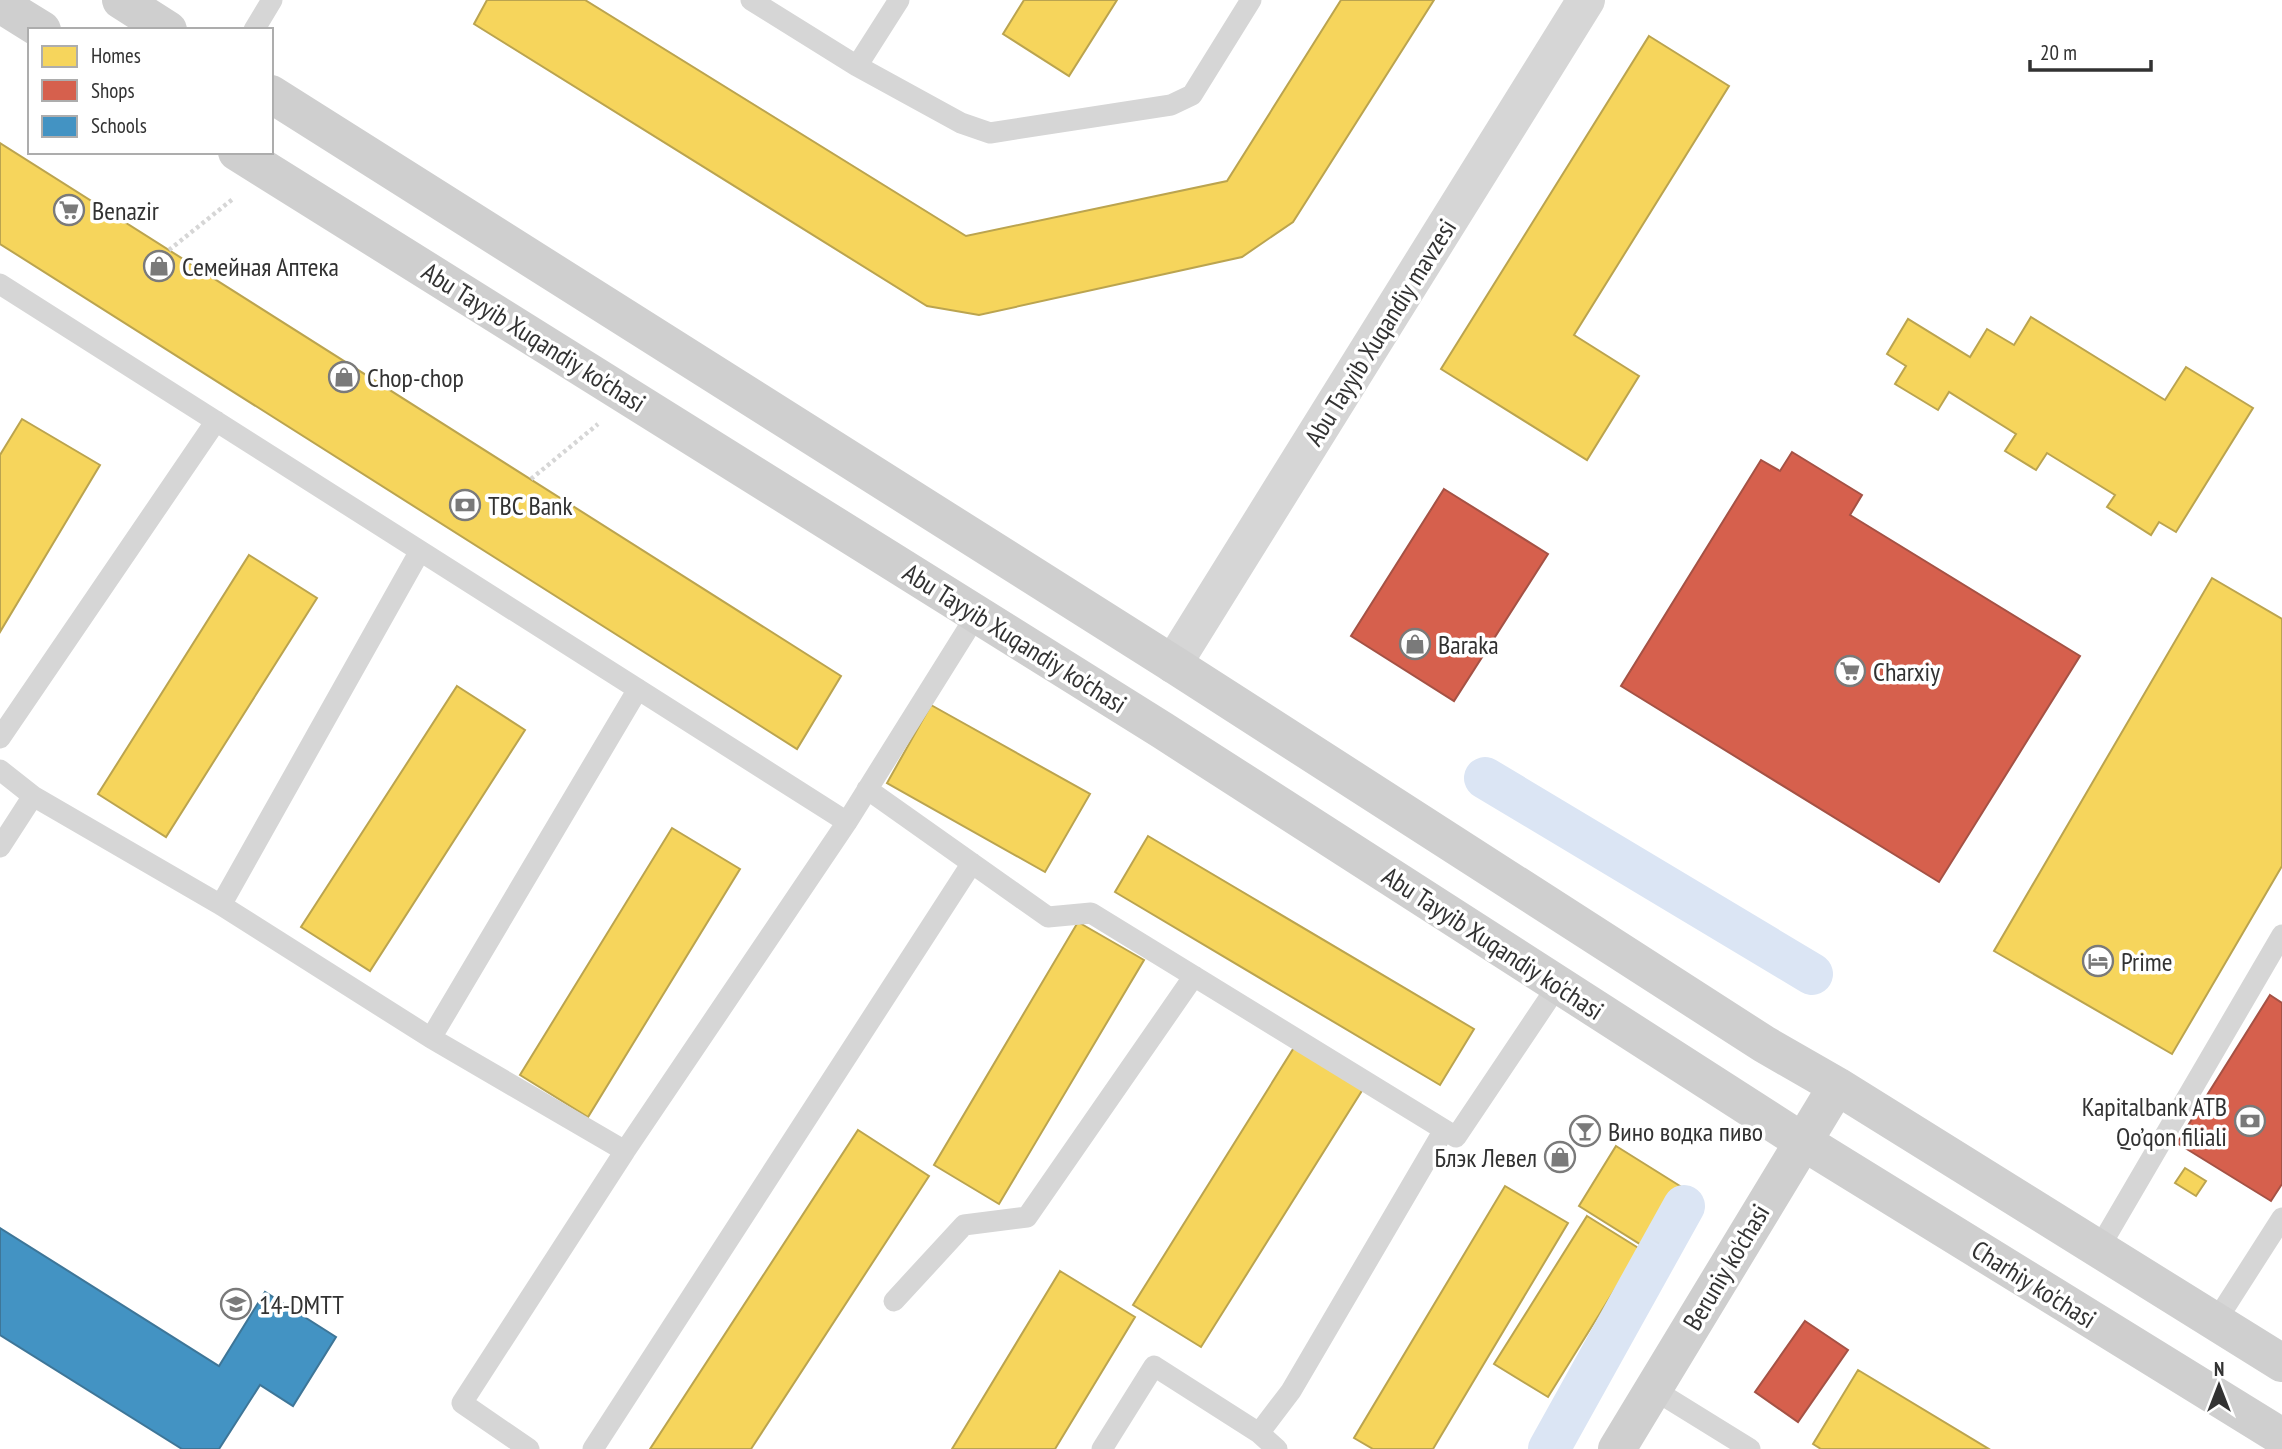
<svg xmlns="http://www.w3.org/2000/svg" width="2282" height="1449" viewBox="0 0 2282 1449" font-family="'PT Sans Narrow',sans-serif">
  <rect width="100%" height="100%" fill="#fff"/>
  <path fill="#f6d55c" stroke="#bba44f" stroke-width="2" d="M487,0h98l381,236 261,-55 114,-181h93l-141,222 -51,35 -263,58 -52,-9 -453,-282z
    M1024,0h93l-48,76 -66,-42z
    M1649,36l80,50 -155,249 65,41 -52,84 -146,-91z
    M0,143l841,533 -44,73 -797,-505z
    M2031,317l134,83 21,-33 67,41 -77,124 -17,-10 -8,13 -44,-28 8,-12 -68,-42 -11,17 -31,-19 11,-17 -67,-42 -11,18 -43,-26 11,-18 -19,-12 21,-35 62,38 17,-28 27,16z
    M22,419l78,46 -100,167v-177z
    M249,555l68,43 -151,239 -68,-43z
    M2212,578l70,41v247l-110,188 -178,-103z
    M457,686l68,44 -155,241 -69,-44z
    M931,705l159,89 -45,78 -158,-89z
    M672,828l68,41 -152,248 -68,-42z
    M1148,836l326,193 -34,56 -325,-193z
    M1078,922l66,38 -145,244 -65,-39z
    M1295,1046l68,43 -162,258 -68,-42z
    M858,1130l71,46 -178,273h-101z
    M1616,1146l72,45 -37,60 -72,-45z
    M2185,1168l21,13 -10,15 -21,-13z
    M1505,1186l63,37 -135,226h-60l-19,-11z
    M1587,1216l53,33 -92,148 -54,-33z
    M1060,1271l75,46 -80,132h-103z
    M1858,1370l131,79h-168l-8,-5z"/>
  <path fill="#d6604d" stroke="#a55245" stroke-width="2" d="M1792,452l70,43 -12,20 230,141 -141,226 -318,-196 140,-226 19,11z
    M1444,489l104,65 -94,147 -103,-65z
    M2270,995l12,8v181l-11,17 -94,-58z
    M1805,1321l43,29 -50,72 -43,-30z"/>
  <path fill="#4393c3" stroke="#3e7698" stroke-width="2" d="M0,1228l219,138 46,-74 71,45 -43,69 -33,-21 -41,64h-37l-182,-114z"/>
  <g fill="none" stroke-linecap="round" stroke-linejoin="round">
    <path stroke="#dbe5f4" stroke-width="42" d="M1485,778l327,196
      M1549,1449l135,-243"/>
    <path stroke="#d6d6d6" stroke-width="4.5" stroke-dasharray="3.5 3.5" stroke-linecap="butt" d="M169,250l65,-52
      M531,479l67,-55"/>
    <path stroke="#d6d6d6" stroke-width="21" d="M751,0l106,66 104,57 29,10 181,-28 21,-10 59,-95
      M254,30l18,-30
      M857,66l42,-66
      M0,284l847,538
      M0,738l216,-317
      M0,770l33,26 188,109 210,133 194,113 222,-329 130,-208
      M867,789l181,128 43,-4 365,224 102,-152
      M0,847l33,-51
      M221,905l199,-354
      M431,1038l207,-349
      M2098,1250l184,-315
      M894,1301l70,-76 63,-8 167,-241
      M2216,1321l66,-103
      M1653,1389l97,60
      M529,1449l-67,-46 163,-252
      M593,1449l379,-586
      M1102,1449l52,-83 105,67
      M1277,1449l-18,-16 32,-42 153,-261"/>
    <path stroke="#d6d6d6" stroke-width="38" d="M1173,664l413,-664"/>
    <path stroke="#cfcfcf" stroke-width="38" d="M121,0l47,30
      M0,4l42,26
      M271,94l902,570 591,380 73,42 445,277
      M237,152l925,578 624,401 496,306
      M1617,1449l220,-363"/>
  </g>
  <defs>
    <g id="supermarket-ring" transform="scale(1.575)"><circle r="9.5" fill="#fff" stroke="#7a7a7a" stroke-width="1.5"/><path d="M-6-5.5h2.5l.6 2H6L4.5 2H-2.5L-4.4-4H-6ZM-1.5 3.2a1.3 1.3 0 1 0 .1 0ZM3 3.2a1.3 1.3 0 1 0 .1 0Z" fill="#7a7a7a"/></g>
    <g id="shop-ring" transform="scale(1.575)"><circle r="9.5" fill="#fff" stroke="#7a7a7a" stroke-width="1.5"/><path d="M-5-2.5h2.3a2.7 3.5 0 0 1 5.4 0H5L5.5 6h-11ZM-1.5-2.5h3a1.5 2.3 0 0 0-3 0Z" fill="#7a7a7a"/></g>
    <g id="bank-ring" transform="scale(1.575)"><circle r="9.5" fill="#fff" stroke="#7a7a7a" stroke-width="1.5"/><path d="M-6-4H6V4H-6ZM0-2.3a2.3 2.3 0 1 0 0 4.6a2.3 2.3 0 1 0 0-4.6Z" fill="#7a7a7a"/></g>
    <g id="hotel-ring" transform="scale(1.575)"><circle r="9.5" fill="#fff" stroke="#7a7a7a" stroke-width="1.5"/><path d="M-6-4.5h1.5V1H6V5H4.5V3h-9V5H-6ZM-4 0a1.8 1.8 0 1 1 3.6 0ZM.5 0V-2.5h3Q6-2.5 6 0Z" fill="#7a7a7a"/></g>
    <g id="bar-ring" transform="scale(1.575)"><circle r="9.5" fill="#fff" stroke="#7a7a7a" stroke-width="1.5"/><path d="M-6-5H6L.8 .8V4.5H3.5V6h-7V4.5H-.8V.8Z" fill="#7a7a7a"/></g>
    <g id="school-ring" transform="scale(1.575)"><circle r="9.5" fill="#fff" stroke="#7a7a7a" stroke-width="1.5"/><path d="M0-5L7-2L0 1L-7-2ZM-4 1L0 2.5L4 1V4Q0 6-4 4Z" fill="#7a7a7a"/></g>
  </defs>
  <g fill-rule="evenodd">
    <use href="#supermarket-ring" x="69" y="210"/>
    <use href="#shop-ring" x="159" y="266"/>
    <use href="#shop-ring" x="344" y="377"/>
    <use href="#bank-ring" x="465" y="505"/>
    <use href="#shop-ring" x="1415" y="644"/>
    <use href="#supermarket-ring" x="1850" y="671"/>
    <use href="#hotel-ring" x="2098" y="961"/>
    <use href="#bank-ring" x="2250" y="1121"/>
    <use href="#bar-ring" x="1585" y="1131"/>
    <use href="#shop-ring" x="1560" y="1157"/>
    <use href="#school-ring" x="236" y="1304"/>
  </g>
  <g text-anchor="middle" dominant-baseline="central" stroke-width="7" stroke-linejoin="round" paint-order="stroke">
    <g font-size="26" fill="#323232" stroke="#fff" text-anchor="start">
      <text x="92" y="210">Benazir</text>
      <text x="182" y="266">Семейная Аптека</text>
      <text x="367" y="377">Chop-chop</text>
      <text x="488" y="505">TBC Bank</text>
      <text x="1438" y="644">Baraka</text>
      <text x="1873" y="671">Charxiy</text>
      <text x="2121" y="961">Prime</text>
      <text x="2227" y="1106" text-anchor="end">Kapitalbank ATB<tspan x="2227" dy="30">Qo’qon filiali</tspan></text>
      <text x="1608" y="1131">Вино водка пиво</text>
      <text x="1537" y="1157" text-anchor="end">Блэк Левел</text>
      <text x="259" y="1304">14-DMTT</text>
    </g>
    <g font-size="26" fill="#323232" stroke="#fff">
      <text transform="translate(1380 332) rotate(-58)">Abu Tayyib Xuqandiy mavzesi</text>
      <text transform="translate(534 337) rotate(32)">Abu Tayyib Xuqandiy ko'chasi</text>
      <text transform="translate(1015 638) rotate(32)">Abu Tayyib Xuqandiy ko'chasi</text>
      <text transform="translate(1493 943) rotate(33)">Abu Tayyib Xuqandiy ko'chasi</text>
      <text transform="translate(1726 1267) rotate(-59)">Beruniy ko'chasi</text>
      <text transform="translate(2034 1284) rotate(32)">Charhiy ko'chasi</text>
    </g>
  </g>
  <rect x="28" y="28" width="245" height="126" fill="#ffffff" stroke="#adadad" stroke-width="2"/>
  <rect x="42" y="46" width="35" height="21" fill="#f6d55c" stroke="#adadad" stroke-width="2"/>
  <text x="91" y="63" font-size="21" fill="#323232">Homes</text>
  <rect x="42" y="80" width="35" height="21" fill="#d6604d" stroke="#adadad" stroke-width="2"/>
  <text x="91" y="98" font-size="21" fill="#323232">Shops</text>
  <rect x="42" y="116" width="35" height="21" fill="#4393c3" stroke="#adadad" stroke-width="2"/>
  <text x="91" y="133" font-size="21" fill="#323232">Schools</text>
  <g transform="translate(2219 1386)" stroke="#ffffff" stroke-width="5" paint-order="stroke">
  <path d="M0-5L12 26L0 18L-12 26Z" fill="#323232"/>
  <text y="-10" font-size="19" font-weight="bold" text-anchor="middle" fill="#323232">N</text>
  </g>
  <path d="M2030 60v10h121v-10" fill="none" stroke="#323232" stroke-width="3.5"/>
  <text x="2040" y="60" font-size="21" fill="#323232" stroke="#ffffff" stroke-width="5" paint-order="stroke">20 m</text>
</svg>
